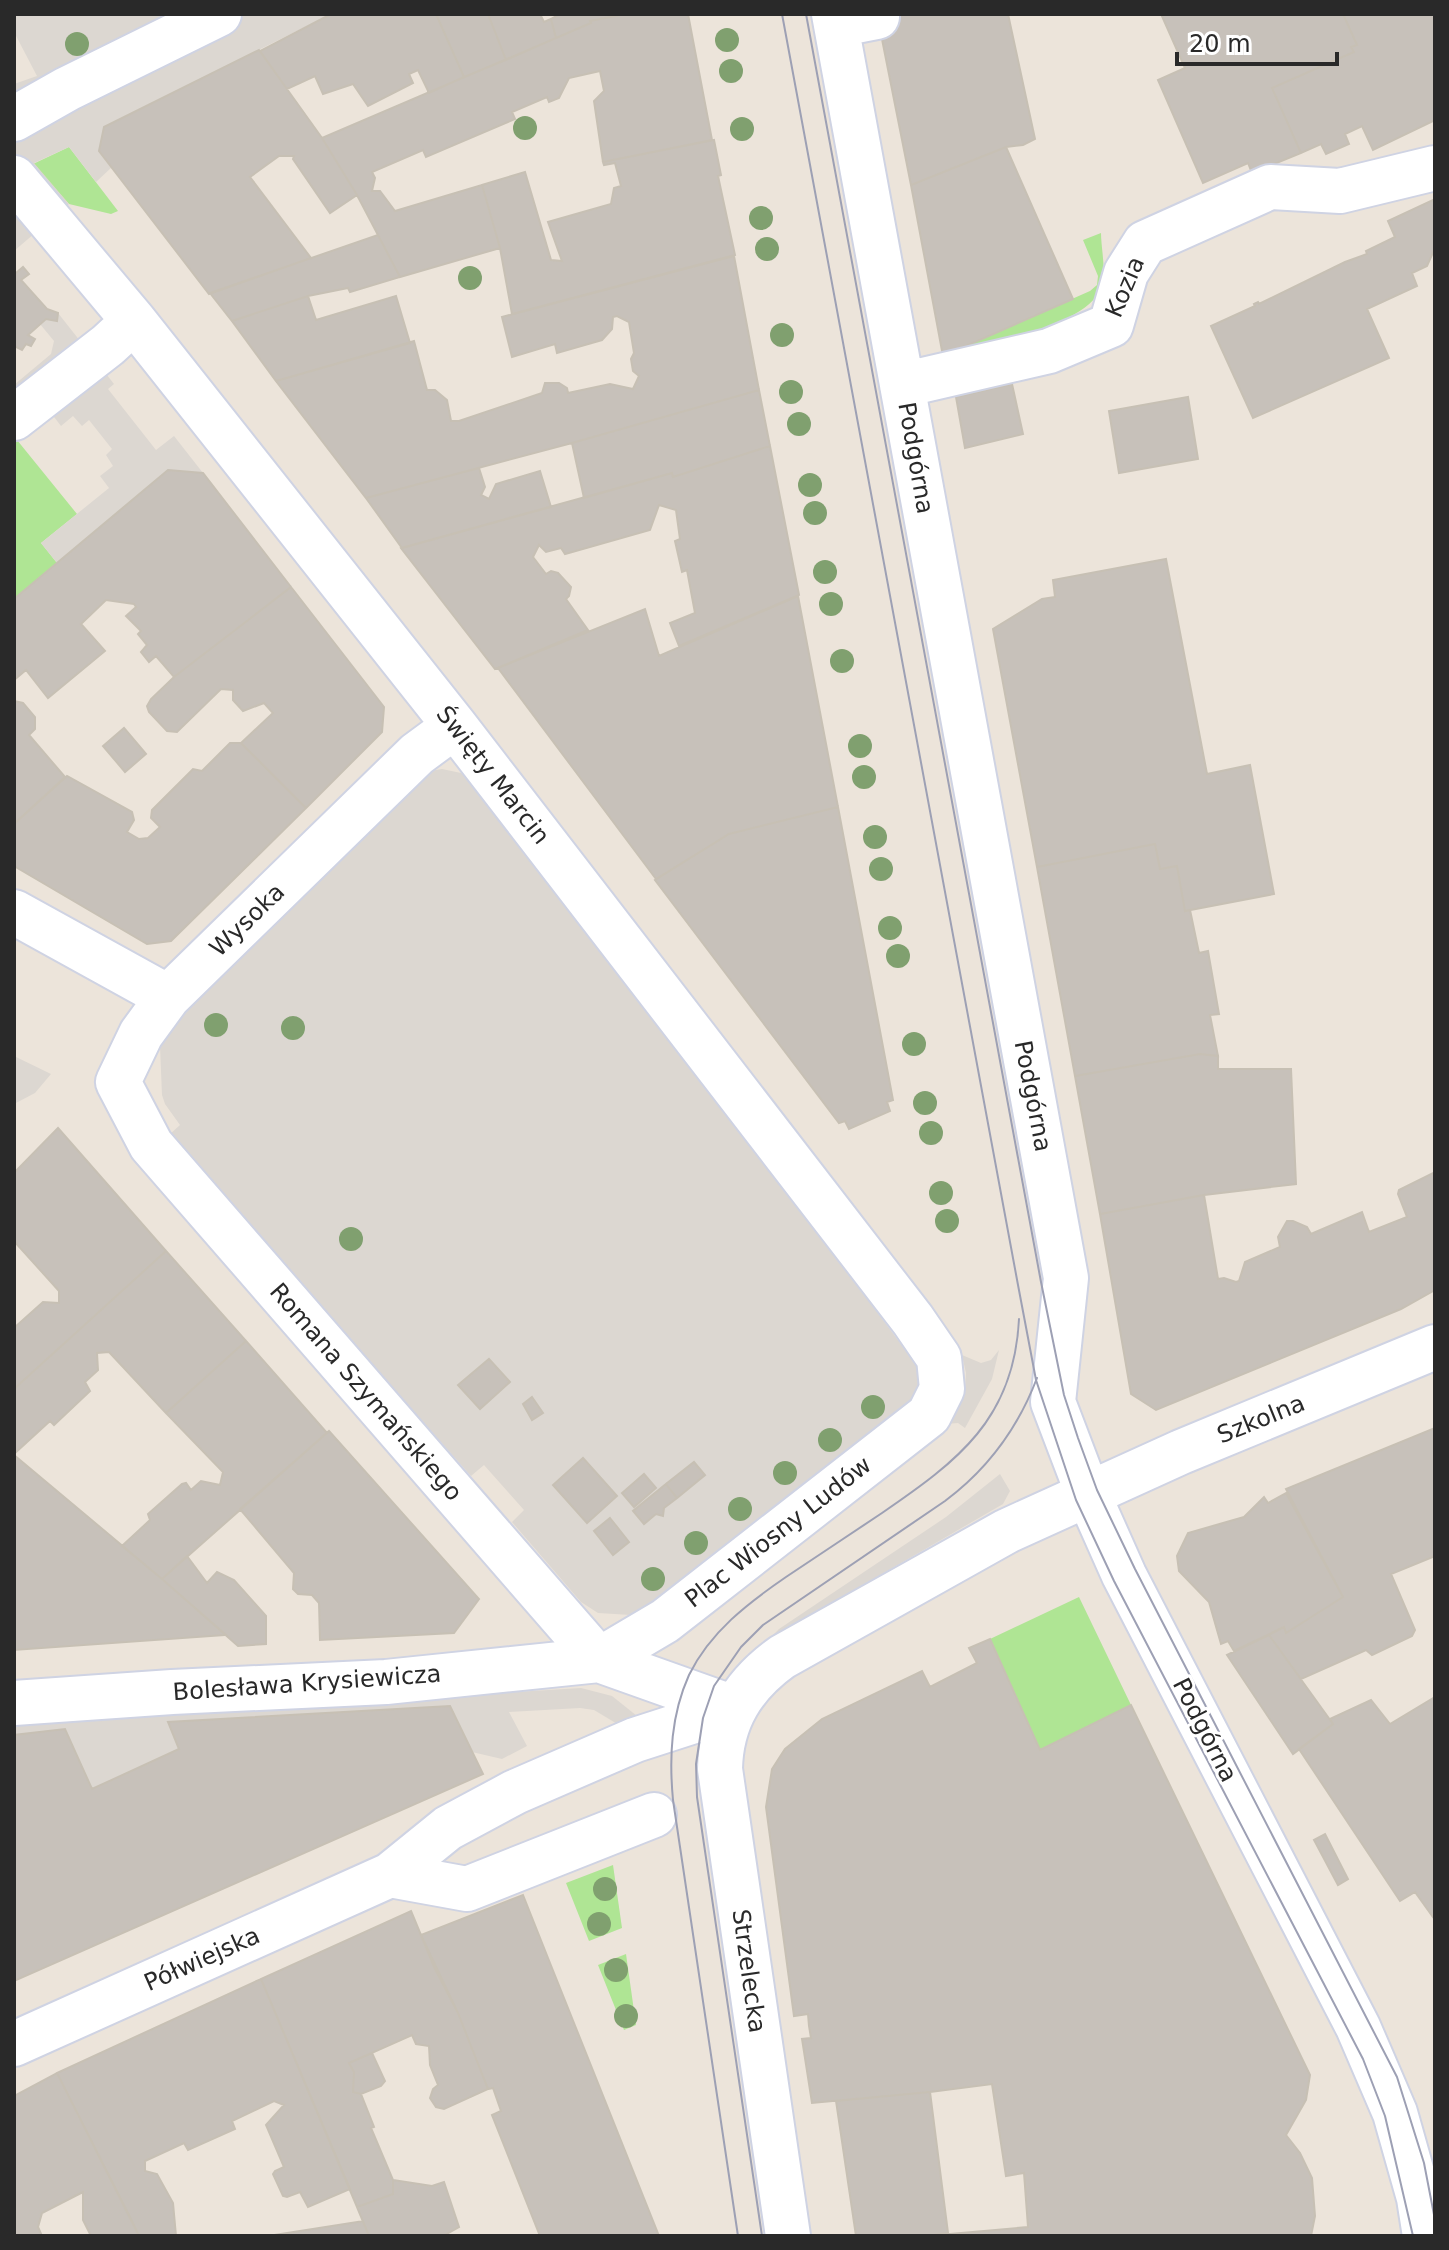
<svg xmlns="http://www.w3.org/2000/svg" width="1449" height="2250" viewBox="0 0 1449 2250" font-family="'DejaVu Sans',sans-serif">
  <rect width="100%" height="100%" fill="#ece4da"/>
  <path fill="#afe594" d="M69,147l49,64 -7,3 -42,-10 -36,-40z
    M1101,233c0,15 6,41 0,56 -17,38 -120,58 -158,67l147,-65 7,-6 1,-9 -15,-36z
    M17,440l60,74 -36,29 16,20 -43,36v-156z
    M1079,1597l52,108 -91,45 -50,-111z
    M613,1865l9,63 -33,13 -23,-58z
    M626,1954l10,71 -12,5 -26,-65z"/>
  <path fill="#dcd7d1" d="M14,14h317l-227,113 -5,23 13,17 -16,15 -27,-35 -35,16 35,41 -55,47v-167l23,-8 -23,-44z
    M58,313l56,71 -6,5 48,61 18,-14 29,37 -35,-3 -111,93 -16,-20 68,-55 -9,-12 13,-10 -7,-11 6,-6 -23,-29 -7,6 -9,-10 -12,10 -10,-13 -37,30v-58l37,-31 3,-13 -14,-17 6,-5 11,2z
    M442,769l19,4 15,14 348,454 91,122 5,11 -2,26 -268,204 -19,11 -33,-2 -17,-11 -69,-80 12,-12 -40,-45 -13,11 -302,-341 11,-10 -15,-21 -3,-9 -2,-49 11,-22 259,-253z
    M14,1056l37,18 -16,19 -21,11z
    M999,1350l-7,29 -27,49 -7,-5 -12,1 19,-32 1,-19 -4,-18 19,8 10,-3z
    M1000,1474l10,17 -7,13 -235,136 11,-11 167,-112z
    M581,1688l31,8 25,20 -18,9 -25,-15 -14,-2 -71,4 18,34 -25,13 -30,-7 -22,-46 -282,16 11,27 -87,40 -27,-59 -51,5v-12z"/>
  <path fill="#c7c1ba" stroke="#c7c0b4" stroke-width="2" d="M331,14h105l28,63 -35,16 -11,-23 -9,4 4,9 -45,23 -15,-22 -30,10 -8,-18 -28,13 -27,-38z
    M436,14h52l18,46 -42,17z
    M488,14h52l4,8 7,-3 5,19 -50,22z
    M560,14h65l-35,7 1,2 -35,15 -5,-19z
    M625,14h63l24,126 -109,22 -9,-61 10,-10 -4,-20 -31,7 -10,20 -10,4 -2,-5 -35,15 3,7 -89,38 -3,-7 -51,22 3,6 -3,13h8l15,20 87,-26 18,63 -100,29 -43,-82 -35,-57 269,-115 -1,-2z
    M877,14h131l27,125 -12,6 -17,2 -95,38z
    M1161,14h182l14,31 -6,2 3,5 -82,36 29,65 -49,20 -4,-10 -45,20 -45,-103 27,-12z
    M1343,14h92v106l-62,30 -11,-24 -17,8 4,10 -23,10 -5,-10 -20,9 -29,-65 82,-36 -3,-5 6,-2z
    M259,50l63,88 35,57 -27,18 -37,-54 1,-3h-15l-29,21 61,81 -102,36 -110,-143 5,-24z
    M714,140l7,35 -3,1 17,79 -223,59 -12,-66 -18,-63 43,-13 26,88 11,1 -14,-39 63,-18 3,-16 7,-2 -6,-23 -11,2 -1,-3z
    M1006,147l67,152 -130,57 -32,-171z
    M1435,199v49l-8,18 -15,7 5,13 -50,23 22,49 -136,60 -42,-92 44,-20 -1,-2 4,-2 1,2 86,-42 22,-8 -1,-3 29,-14 -7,-16z
    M378,235l22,42 -50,15 -2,-4 -40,8 -76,25 -22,-28z
    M734,256l25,134 -187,53 -206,55 -90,-117 138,-40 13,49h8l12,10 4,21h8l83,-28 3,-10h14l8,5 1,5 42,-9 23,5 6,-13 -6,-5 -2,-12 3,-6 -5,-31 -12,-6 -4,1 -1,12 -10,11 -45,13 -2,-9 -43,13 -10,-40z
    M23,267l6,7 -8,6 26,29 11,4 -1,8 -11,-2 -18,16 7,4 -4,7 -5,-2 -4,6 -8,-4v-75l2,2z
    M308,296l8,24 80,-24 14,47 -134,38 -44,-60z
    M1012,384l11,50 -58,14 -9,-51z
    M759,390l11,56 -97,31 -1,-4 -88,25 -12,-55z
    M1188,397l10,62 -79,14 -10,-62z
    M770,446l29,149 -120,51 -9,-23 25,-10 -8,-43 -5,2 -7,-31 5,-2 -4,-29 -17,-5 -9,25 -85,24 -4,-6 -15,4 -7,-7 -6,12 13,17 5,-3 7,2 13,14 -2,9 -3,3 22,31 -93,39 -94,-121 271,-75 1,4z
    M479,468l6,19 -4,8 8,4 7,-15 44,-13 11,36 -149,41 -36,-50z
    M168,470l35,3 88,114 -117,90 -18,-21 -7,6 -8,-10 6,-7 -9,-11 3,-3 -15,-15 10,-9 -2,-3 -28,-4 -25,24 24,27 -57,47 -22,-28 -12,10v-81z
    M1166,559l41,215 43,-9 24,129 -89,17 -8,-45 -17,3 -5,-25 -118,23 -44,-238 49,-30 13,-2 -2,-17z
    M291,587l93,120 -2,25 -76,76 -65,-65 32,-30 -9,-10 -21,8 -10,-11v-10l-12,-1 -44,43 -10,-1 -18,-19 -2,-6 4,-7 23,-22z
    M798,596l40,211 -109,27 -73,45 -158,-211 147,-59 14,47z
    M14,701l9,2 12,14v12l-6,6 36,42 -51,47z
    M124,728l22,26 -21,18 -22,-26z
    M230,743h11l65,65 -135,133 -24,3 -133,-78v-42l53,-48 65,36 2,8 -7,12 12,7 9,-1 12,-11 -9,-9 1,-8 41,-41 9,2z
    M838,807l55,293 -6,2 3,9 -41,18 -4,-8 -6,2 -184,-243 74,-46z
    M1155,844l5,25 17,-3 8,45 5,-1 9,43 9,-2 11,63 -9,1 8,41 -18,-2 -125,22 -38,-209z
    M1200,1054l18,2v13h73l5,115 -92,11 -104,19 -25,-138z
    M58,1128l108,123 -152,138v-61l29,-26 16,1v-12l-45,-50v-68z
    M1435,1172v118l-34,19 -245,101 -25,-16 -31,-180 104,-19 14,84 6,-1 12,4 3,-1 6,-19 35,-15 -2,-10 9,-16h6l14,6 4,7 51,-22 7,20 38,-15 -9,-23 1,-4z
    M166,1251l80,90 -80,72 -57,-61 -12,1 1,17 -13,12 5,9 -36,34 -4,-4 -36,33v-65z
    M246,1341l81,92 -165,146 -40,-33 28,-26 -2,-6 34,-30 4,-1 5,7 10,-9 19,4 3,-13 -57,-59z
    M489,1359l21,23 -30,27 -22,-24z
    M532,1397l11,16 -11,7 -9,-16z
    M1435,1428v128l-44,18 24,56 -3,6 -40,19 -6,-5 -65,29 -32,-44 15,-8 2,6 57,-36 -57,-108z
    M329,1431l150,168 -25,34 -134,7 -1,-37 -7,-8 -14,-1 -5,-5 1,-16 -54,-64z
    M14,1455l148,124 64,56 -212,15z
    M583,1458l34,38 -30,27 -34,-38z
    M694,1462l11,13 -28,23 -11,-14z
    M644,1474l12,14 -22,19 -12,-14z
    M666,1484l11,14 -13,10 -1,8 -7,-2 -12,10 -11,-13z
    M1286,1493l57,104 -57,36 -2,-6 -50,24 -6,-10 -7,3 -12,-42 -30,-31 -2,-15 11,-23 56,-16 20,-20 4,6z
    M610,1518l19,24 -16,13 -19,-24z
    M187,1556l20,27 10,-11 17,8 32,36v28l-28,2 -76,-67z
    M1269,1635l64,89 -40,30 -66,-99z
    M990,1639l50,111 91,-45 179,370 -4,25 -20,35 14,18 12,25 3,38 -4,20h-384l101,-9 -4,-54 -18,3 -14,-92 -62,8 -118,11 -10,-64 9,-1 -2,-12 -1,-12 -14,2 -28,-209 6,-38 13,-20 37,-30 100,-48 8,16 47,-24 -8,-15z
    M1435,1697v223l-20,-28 -15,9 -101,-152 34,-25 -3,-5 41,-19 19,24z
    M450,1706l33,68 -469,207v-246l51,-6 27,60 87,-40 -11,-27z
    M1325,1834l23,45 -10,6 -24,-45z
    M523,1895l25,63 111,278h-119l-48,-121 9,-4 -8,-23 -5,1 -30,-76 -37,-78z
    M411,1911l24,58 23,44 30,76 -44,20 -8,-2 -6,-9 3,-9 5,-4 -8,-20 -1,-19 -13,-2 -4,-9 -63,28 5,9 -1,20 8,2 13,33 -3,1 22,52v14l-36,13 -96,-228z
    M261,1979l89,210 -42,18 -8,-15 -13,5 -4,-1 -10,-22 2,-3 9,-4 -18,-42 18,-20 -10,-4 -42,20 3,8 -47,21 -4,-7 -39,18v10l12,3 16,29 3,33h-37l-82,-163z
    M372,2053l13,28 -4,5 -20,8 -8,-2 1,-20 -5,-9z
    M57,2073l75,148 7,15h-48l-8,-16v-28l-41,21 -4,14 4,9h-28v-140z
    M930,2092l18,141 -21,3h-71l-20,-135z
    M393,2180l39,6 12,-4 15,45 -16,9h-74l-12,-29 36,-13z
    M363,2221l6,15h-101z"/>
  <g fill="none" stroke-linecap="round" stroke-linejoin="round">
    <g stroke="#cfd3e3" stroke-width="48">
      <path id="minor" d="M834,14l232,1264 -13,124 35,92 36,81 234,452 37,86 24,85 6,38
        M836,25l41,-8
        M14,119l53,-30 152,-75
        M14,178l120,143 321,405 458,594 26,38 3,31 -13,26 -264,206 -66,39 -213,22 -214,10 -158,11
        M902,385l147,-34 62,-26 15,-52 19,-30 125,-56 70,4 95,-23
        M14,418l94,-73 26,-24
        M455,726l-38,28 -249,243 -27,37 -23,48 33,63 448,515 135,48
        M14,912l154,85
        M390,1875l77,14 187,-74
        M14,2044l376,-169 58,-47 67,-36 120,-52 99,-32
        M788,2236l-68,-467c1,-49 23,-84 62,-112l225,-126 174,-79 254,-105"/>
    </g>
    <use href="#minor" stroke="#fff" stroke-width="44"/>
    <path stroke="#9da0b4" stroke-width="2" d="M782,14l236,1271 18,95 40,120 38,81 249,478 22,57 28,120
      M806,14l235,1268 23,113 14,43 19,52 38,79 262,508 27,86 11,57
      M738,2236l-65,-436c-4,-43 -2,-85 16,-125 21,-43 59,-72 97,-98 32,-21 64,-43 96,-64 76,-52 132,-94 137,-194
      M762,2236l-65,-439 -1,-33 7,-46 11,-32 27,-39 22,-22 182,-124c43,-32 73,-73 92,-123"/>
  </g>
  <g fill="#80a06f">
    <circle cx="727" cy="40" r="12"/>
    <circle cx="77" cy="44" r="12"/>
    <circle cx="731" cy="71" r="12"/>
    <circle cx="525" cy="128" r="12"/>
    <circle cx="742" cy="129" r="12"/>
    <circle cx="761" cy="218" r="12"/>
    <circle cx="767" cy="249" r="12"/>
    <circle cx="470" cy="278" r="12"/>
    <circle cx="782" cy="335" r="12"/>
    <circle cx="791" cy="392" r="12"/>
    <circle cx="799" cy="424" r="12"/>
    <circle cx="810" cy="485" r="12"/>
    <circle cx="815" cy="513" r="12"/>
    <circle cx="825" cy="572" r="12"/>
    <circle cx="831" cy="604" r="12"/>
    <circle cx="842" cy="661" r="12"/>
    <circle cx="860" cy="746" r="12"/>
    <circle cx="864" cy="777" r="12"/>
    <circle cx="875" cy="837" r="12"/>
    <circle cx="881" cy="869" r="12"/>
    <circle cx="890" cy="928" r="12"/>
    <circle cx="898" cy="956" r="12"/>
    <circle cx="216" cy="1025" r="12"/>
    <circle cx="293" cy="1028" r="12"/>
    <circle cx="914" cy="1044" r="12"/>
    <circle cx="925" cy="1103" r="12"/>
    <circle cx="931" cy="1133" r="12"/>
    <circle cx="941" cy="1193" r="12"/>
    <circle cx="947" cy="1221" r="12"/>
    <circle cx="351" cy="1239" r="12"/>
    <circle cx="873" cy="1407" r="12"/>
    <circle cx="830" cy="1440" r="12"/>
    <circle cx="785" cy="1473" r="12"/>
    <circle cx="740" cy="1509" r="12"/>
    <circle cx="696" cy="1543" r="12"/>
    <circle cx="653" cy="1579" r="12"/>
    <circle cx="605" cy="1889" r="12"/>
    <circle cx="599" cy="1924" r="12"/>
    <circle cx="616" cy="1970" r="12"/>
    <circle cx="626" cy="2016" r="12"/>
  </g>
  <g text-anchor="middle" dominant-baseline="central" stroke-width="6" stroke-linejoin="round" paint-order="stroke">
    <g font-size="24" fill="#292929" stroke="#fff">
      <text transform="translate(1125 287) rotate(-67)">Kozia</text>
      <text transform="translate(916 458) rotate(80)">Podgórna</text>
      <text transform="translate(493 775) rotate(52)">Święty Marcin</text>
      <text transform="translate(247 920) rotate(-44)">Wysoka</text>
      <text transform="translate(1033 1096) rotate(79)">Podgórna</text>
      <text transform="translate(366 1392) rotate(49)">Romana Szymańskiego</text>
      <text transform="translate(1261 1419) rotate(-22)">Szkolna</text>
      <text transform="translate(778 1532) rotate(-38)">Plac Wiosny Ludów</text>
      <text transform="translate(307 1683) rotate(-4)">Bolesława Krysiewicza</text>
      <text transform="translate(1205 1730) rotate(63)">Podgórna</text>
      <text transform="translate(202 1959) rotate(-24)">Półwiejska</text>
      <text transform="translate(749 1971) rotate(82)">Strzelecka</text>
    </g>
  </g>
  <rect width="1449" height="2250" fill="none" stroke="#292929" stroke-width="32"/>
  <path d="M1177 52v12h160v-12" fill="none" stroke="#292929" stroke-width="4"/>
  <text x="1189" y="52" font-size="24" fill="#292929" stroke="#ffffff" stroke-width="6" paint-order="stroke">20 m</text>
</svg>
